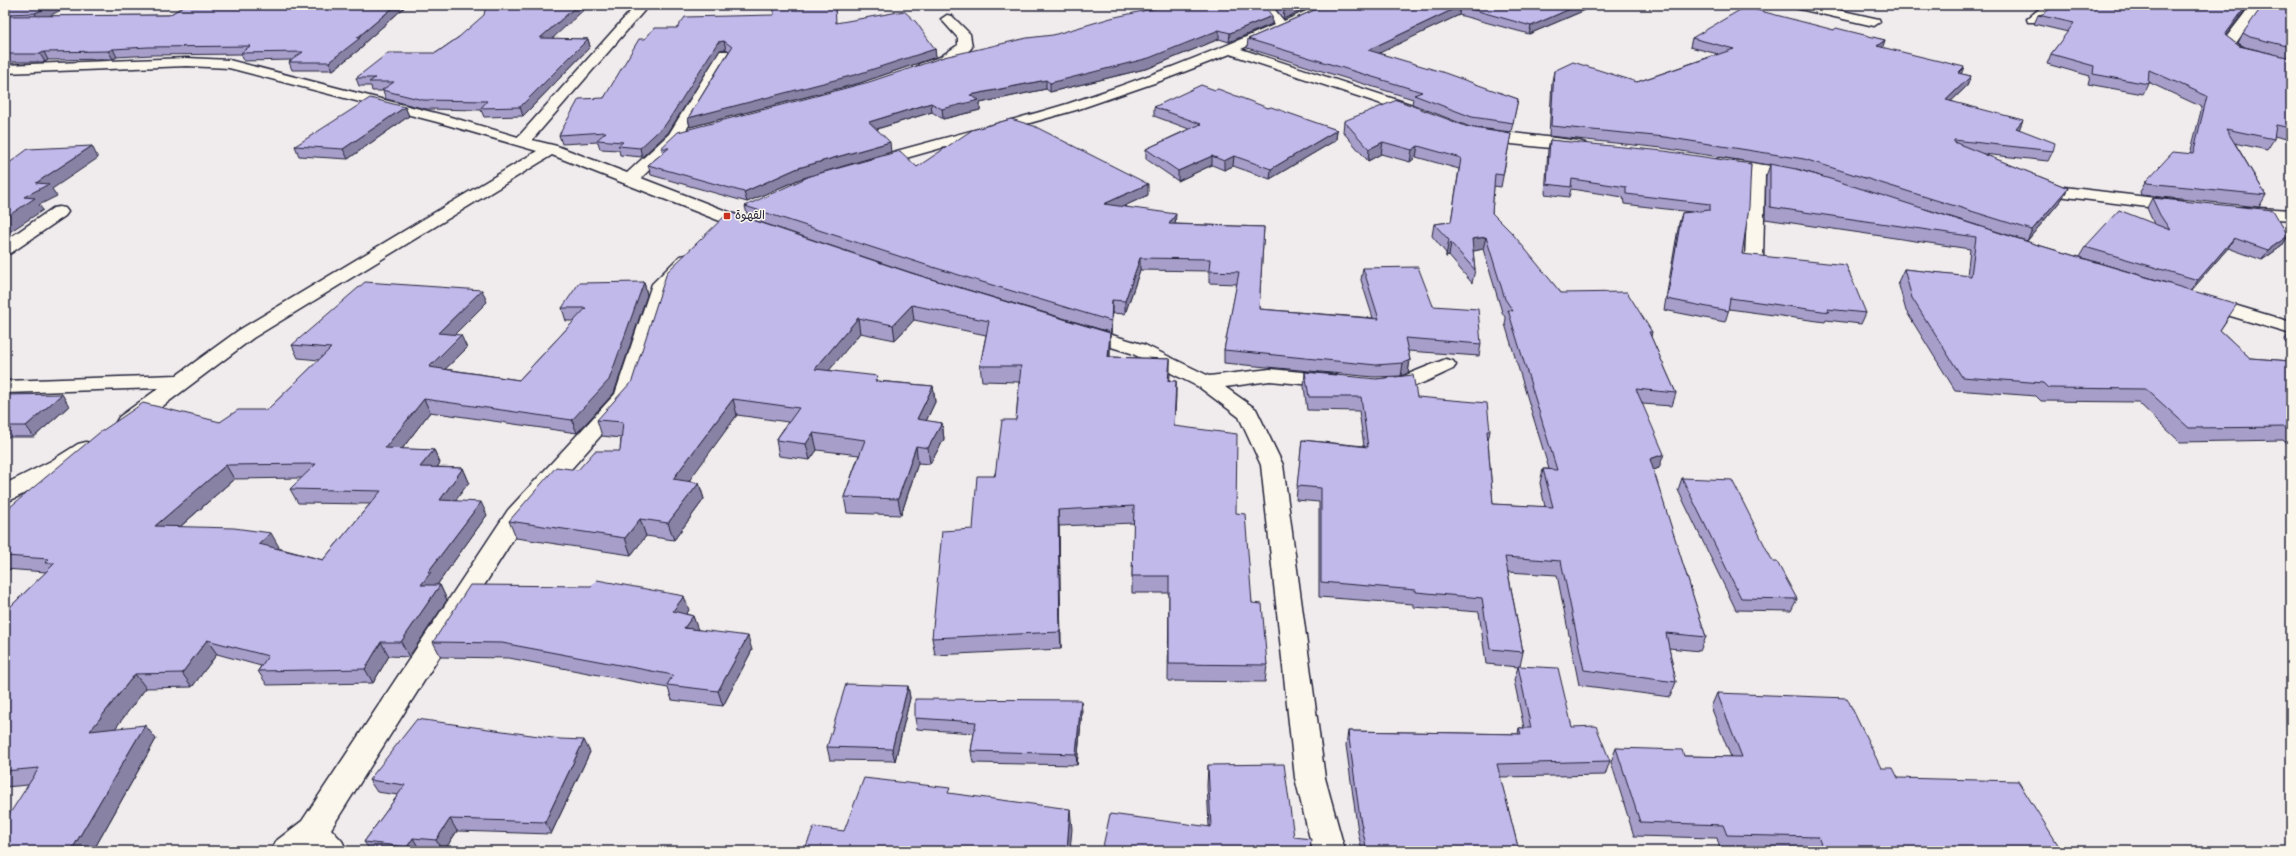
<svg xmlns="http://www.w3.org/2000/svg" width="2296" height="856" viewBox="0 0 2296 856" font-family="Dekko,'Playpen Sans Arabic',sans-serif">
  <rect width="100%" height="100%" fill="#f0ebec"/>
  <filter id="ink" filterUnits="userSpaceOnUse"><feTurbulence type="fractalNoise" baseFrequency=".025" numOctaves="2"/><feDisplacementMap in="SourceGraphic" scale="8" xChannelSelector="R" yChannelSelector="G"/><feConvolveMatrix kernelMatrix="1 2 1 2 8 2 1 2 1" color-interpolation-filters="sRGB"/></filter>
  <g filter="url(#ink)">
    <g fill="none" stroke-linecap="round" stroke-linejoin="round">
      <g stroke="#22223b" stroke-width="3">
        <path id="minor" d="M636,5h13l-117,135 25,6 70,27 42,-39 51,-83h10l2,3 -52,86 -39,38 119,46 3,4 -3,4h-12l-196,-77 -299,183 -118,89 -8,2 -8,-2 -3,-5 3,-5 40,-29 -154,5v-12l172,-6 62,-45 298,-179 -100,-29 -208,-54 -42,-2 -182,7v-8l182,-7 42,2 218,56 71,21z
          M1259,5h12l13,16 36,-16h16l-2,3 -93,41 184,60 2,3 -2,3h-10l-185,-61 -67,26 -87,30 -202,57 -6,-2 -2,-3 2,-3c66,-19 133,-35 199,-55 70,-23 139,-49 207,-79z
          M1793,5h23l63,14 1,3 -6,4 -79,-18z
          M2044,5h14l-20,17h-10l-1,-3z
          M2251,5h12l-27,38 8,5 47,12v8l-57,-14 -13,-10z
          M947,15l5,1 18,18 2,13c-8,11 -40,26 -53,23l-2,-3 2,-3 21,-7 18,-12v-7l-17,-19z
          M1480,129l99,12 6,2 2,3 -2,3 -6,2 -77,-8 -27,-6 -3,-3 3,-3z
          M1720,158l77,12 6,2 2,3 -2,3 -6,2 -32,-5 -2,84 -3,4h-12l-3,-4 4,-87 -35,-6 -2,-3 2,-3z
          M2064,187l116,14 6,1 2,4 -2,4 -6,1 -122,-15 -2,-4 2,-4z
          M59,207l6,1 3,4 -3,4 -54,37 -6,1v-13l48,-33z
          M2244,207l47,3v10l-53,-4 -3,-4 3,-4z
          M686,255l6,1 3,4 -25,26 -34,110 -112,126 -193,307 11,12 5,10h-76l5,-10 26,-20 206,-311 107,-116 37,-110 28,-28z
          M2204,296l87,26v12l-94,-28 -3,-4 3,-4z
          M1082,326l63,19 64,31 61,-7 64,6 7,2 3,4 -3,4 -7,2 -64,-6 -45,6 31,22 27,56 42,313 20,73h-32l-18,-73 -34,-313 -22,-48 -40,-30 -68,-34 -56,-17 -3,-4 3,-4z
          M1446,359l7,2 3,4 -3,4c-24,11 -49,26 -76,19l-4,-4 4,-4 24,-3z
          M86,442l8,2 3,5c-11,17 -64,40 -84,50l-8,3v-18l46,-23 27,-17z"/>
      </g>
      <use href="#minor" fill="#fbf7ec" fill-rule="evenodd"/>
    </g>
    <path fill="#a79fca" stroke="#22223b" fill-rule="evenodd" d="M5,5l44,11 120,-1 17,-10h221l-44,39 1,2 -31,24h-41l-3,-8 2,-2 -47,1 -3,-7 -89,1 -35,2 -4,2 -65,1 -3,2h-40z
      M1273,5h42l-32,14z
      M1326,5h271l-68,29 -70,-19 -81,38 140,46 -7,33 -41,-5 -58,-23 1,-5 -166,-51 1,-9z
      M1966,5h12l-5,2z
      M2291,5v135l-17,-4v3l-7,11 -32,-7 31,52 -7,12 -118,-12 -1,-3 6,-11 44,-27 12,-47 -54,-25v2l-5,10 -55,-10 2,-8 -43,-12 4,-10 17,-22 -34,-8 4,-9 5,-1 183,22 13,10 34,8 -28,-7 -7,-4 5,-10z
      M1272,16v8l-43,18 -10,-3 -70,29 -99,24 -4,-3 -66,14v7l-37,9 -11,-7 -55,17 14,23 -91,27 -53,23 -96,-27 -3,-10 15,-12 -2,-5z
      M837,23l98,26 1,8 -76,26 -170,44 -2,-9 41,-67 -3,-2 -6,1 -52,83 -26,24 -22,-2 -1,-5 -19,-1 -2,-7 -36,2 -3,-9 45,-37 41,-59 32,-11z
      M1834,30l51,10 -3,8 79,26 10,2 -4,10 -16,15 68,28 34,22 -5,10 -65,-7 85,34 -6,11 -35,42 -102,-32 113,36 132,39 -91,-27 6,-10 69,-23 -7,-16 5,-10 136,38 -6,10 -20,14 -34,-12 -37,42 38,27 -9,13 30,28 41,3v87l-8,-8 -103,2 -42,-40 -97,-1 -5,-5 -81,-6 -49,-79 -8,-29 6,-13 63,7 3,-27 -205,-30 1,-43 4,-11 -108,-17 -113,-12 3,-55 2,-10 83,11 81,-28 -28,-7 2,-9zM1796,169l4,1 20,6z
      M459,37l129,2 2,8 -67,69 -39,1 -3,-7 -55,-1 -40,-10 -3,-8h-11l-1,-5h-12l-3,-8 80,-25z
      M405,107l4,9 -61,43 -49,-3 -4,-10z
      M1154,107l114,1 69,22 -1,10 -66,39 -37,-13 -9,4 -12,-5 -34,16 -32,-22v-10l43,-20 -35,-13z
      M1344,121l124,6 43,7 -10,53 -7,-1 -2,27 69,80 91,39 -1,5 25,56 -4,13 -30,-2 17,64 -6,2 53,167 -6,14 -31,-3 7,34 -6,15 -91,-12 -22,-110 -49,-3 15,80 -3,14 52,61 38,34 -5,14 -105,2 19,74h-157l-4,-19 -12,-87 2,-14 170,3 1,-6h5l-10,-48 4,-13 -32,-3 -7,-52 -66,-5v-3l-94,-7v-95l-23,-2 6,-60 62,6 -5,-35 -52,-1 -3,-24 1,-14 112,25 73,34 -2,10 5,63 52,3 -5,-24 3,-14h6l-44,-145 1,-5 -4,-7 -19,-63 -10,2 2,19 -3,13 -23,-27 -3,1v-4l-14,-17 2,-12 17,-2 8,-53 -43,-12 -6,5 -29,-8 -13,7 -25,-29z
      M1550,140l201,24 -9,90 124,59 -5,11 -35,-4 -1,2 -96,-13 -4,13 -61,-12 15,-87 3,-10 9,-1 -67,-8 -1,-7 -52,-8 -2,8 -24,-3 3,-45z
      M917,167l231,28 -24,11 51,18 89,3 -5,82 114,9 -12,-38 2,-12 70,38 48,38 -2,12 -71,-5 2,9 -2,13 -7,3 -27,1 -150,-14v-13l13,-66 -28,-1v-12l-69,-1 -15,44 -13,-1 -1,20h-1v24l60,2 -1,22h7l-2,45 62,87 16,90 15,62 -2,17 -97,-1 1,-88h-37v-17l2,-53 -75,3 2,123 -126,6 -3,-17 41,-109 43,-109 3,-38 -37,-1 -2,-15 6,-31 -72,-15 -19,20 -35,-7 -31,37 49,11 55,5 2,16 -9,19 16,2 2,16 -14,25 -12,-1 -17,52 -54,-2 -3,-16 15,-42 -42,-5 -7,10 -31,-4 -3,-16 12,-18 -51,-7 -49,66 11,2 5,16 -30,41 -28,-4 -15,19 -115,-17 -7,-17 69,-51 42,-19 1,-13 -19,-2 -5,-16 314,-147 198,59 -182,-54 -179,-60 -3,-12z
      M644,282l3,13 -33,98 -37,40 -147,-21 -28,37 32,1 6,13 -3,4 26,1 6,14 -14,18 32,15 -50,70h3l7,15 -38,57 -20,-1 -16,27 -106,2 -9,-14 3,-5 -44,-12 -25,33 -46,1 -31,40 41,11 -63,112h-88l23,-66 -23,2v-175l41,-40 -41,-3v-68l5,6 210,-85 47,-12 52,-50 -21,-2 -6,-13 195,-43 -32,32 12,14 -22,21 74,11 55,-59h-8l-4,-13zM302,478l-12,11 8,14 72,1 -47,56 -45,-12 1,-1 -99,-20 54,-48z
      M2291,330v18l-7,-7z
      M5,395l64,11 -35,31h-29z
      M1682,478l91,84 24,37 -6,12 -55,-1 -58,-120z
      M689,610l-3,4 7,2 4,13 55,21 -29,56 -51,-6 -4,-12 -159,-30 -68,-1 -8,-15z
      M908,686l2,12 -15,63 -65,-1 -3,-13z
      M1717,693l164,75 17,10 164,73h-252l-90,-2 -3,-11 -83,-2 -23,-74 5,-14 68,8 47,1 -20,-50z
      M1082,711l-5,54 -104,-2 -2,-12 3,-18 -57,-4 -2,-11z
      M590,752l-39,82 -94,-3 -13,20h-14l-10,-1v1h-49l-7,-9 34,-47 -21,-3 -8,-12z
      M1208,765l86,72 -85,-11 -2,-40z"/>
    <path fill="#8882a4" stroke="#22223b" d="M53,5h18l-32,16 -4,-8z
      M396,5h11l-44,39 1,2 -31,24 -4,-8z
      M578,5h11l-46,42 -3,-9z
      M1297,5h18l-32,14 1,-8z
      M1579,5h18l-68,29 2,-8z
      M2247,5h2l-29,39 5,-9z
      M1460,6l-1,9 -92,44 1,-9z
      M1272,16v8l-43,18 1,-9z
      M1219,30v9l-70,29 -99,24v-9z
      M588,39l2,8 -67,69 -3,-9z
      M1885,40l-3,9 -5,-3z
      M724,41l2,8 -6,1 -52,83 -26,24 -2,-9 78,-106z
      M113,49l4,8 -4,2 -5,-8z
      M935,49l1,8 -76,26 -170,44 -2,-9z
      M44,52l4,8 -3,2 -5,-8z
      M1964,67l-4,10 -2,-4z
      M1971,76l-4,10 -25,24 4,-10z
      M1046,80v9l-66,14v7l-37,9 -1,-10 28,-14z
      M931,103l1,9 -62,19 -1,-9z
      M405,107l4,9 -61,43 -5,-10z
      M2023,120l-4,10 -3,-2z
      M1337,130l-1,10 -66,39 1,-10z
      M890,142l1,10 -91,27 -53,23 -3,-10 54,-24z
      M1383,142l-2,12 -13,7 1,-12z
      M92,146l6,12 -46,31 5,7 -18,9 4,5 -38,25v-17l19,-21 12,-14z
      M1418,146l-2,11 -6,5 2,-12z
      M1212,156v9l-34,16v-10z
      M1234,156l-1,10 -9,4v-9z
      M1148,184v11l-43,20 -1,-11z
      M2068,188l-6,11 -35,42 5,-11z
      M1176,214l-1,12 -6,-2z
      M2288,236l-6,10 -20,14 6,-10z
      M1486,237l-3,12 -13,3 2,-13z
      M2234,238l-6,10 -37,43 7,-11z
      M1451,243l-2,13 -3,1 2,-13z
      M1140,258v12l-15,44v-13z
      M644,282l3,13 -33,98 -37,40 -5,-13z
      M482,290l5,12 -44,44 -5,-13z
      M1112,300v13l-1,20v-12z
      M912,305l2,15 -19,20 -2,-15z
      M858,318l2,15 -42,51 -3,-15z
      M1110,333v15l-1,24 -1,-15z
      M461,335l6,13 -33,32 -5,-13z
      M1170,359v16l-2,22v-16z
      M1410,360l-2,13 -7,3 2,-13z
      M1176,381v16l-3,45 1,-16z
      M933,386l2,16 -16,34 -2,-17z
      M62,394l7,12 -35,31 -8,-11z
      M424,399l6,13 -38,50 -7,-14z
      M733,399l4,16 -59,81 -5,-17z
      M942,423l2,16 -14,25 -2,-16z
      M813,433l4,17 -7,10 -4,-16z
      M916,446l2,17 -17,52 -3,-16z
      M434,450l6,13 -13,18 -7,-14z
      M1664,454l-5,14 -14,5 5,-14z
      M226,465l8,14 -69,61 -10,-14z
      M463,468l6,14 -23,32 -6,-14z
      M699,483l5,16 -30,41 -6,-17z
      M481,502l6,13 -50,70 1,2 -17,-2 7,-13z
      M1058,510l1,16 2,123 -1,-17z
      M640,519l6,17 -15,19 -6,-17z
      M271,533l8,14 -12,11 -8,-14z
      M440,585l7,15 -38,57 -8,-15z
      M684,596l5,14 -11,16 -5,-15z
      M693,616l5,14 -14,-2z
      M748,636l4,14 -29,56 -5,-15z
      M207,640l10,14 -25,33 -10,-14z
      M381,642l8,14 -16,27 -8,-14z
      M135,674l11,14 -44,58 -12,-15z
      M908,686l2,12 -15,63 -3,-12z
      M1081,700l1,11 -5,54 -1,-11z
      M145,725l11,14 -63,112h-22z
      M584,740l6,12 -39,82 -6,-12z
      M1070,809l2,20 -2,22h-3z
      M450,819l7,12 -13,20h-2l-6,-11z
      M413,838l7,12v1h-11l-2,-4z"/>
    <path fill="#c2b9eb" stroke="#22223b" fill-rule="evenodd" d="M5,5h48l-18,8 -30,1z
      M186,5h210l-39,33h3l-31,24h-40l14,-10 -62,1 9,-7 -102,1 -35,2 -5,2 -64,1 -4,2h-35v-38l164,-1z
      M486,5h92l-38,33 48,1 -68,68 -39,1 6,-7 -64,-1 -41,-10 12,-8h-25l6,-4h-19l32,-25h48l23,-16 25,-22z
      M796,5h39l1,18 68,-12 12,11 19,27 -77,25 -170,44 44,-71 -8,-6 -6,1 -52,82 -26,24 -22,-2 5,-4 -26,-2 9,-8 -47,3 20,-36 25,-1 35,-59h6l9,-11h23l8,-11 89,-2v-8z
      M1170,5h94l8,11 -42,17 -11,-3 -70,28 -99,25 -4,-3 -76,15 9,5 -37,9 -11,-6 -62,19 21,20 -92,26 -54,24 -96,-27 21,-17h-8l17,-16 191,-50 75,-25 83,-19 26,-3 58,-17z
      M1280,5h17l-13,6z
      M1326,5h253l-48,21 -71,-20 -92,44 74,22 76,27 -5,24 -41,-6 -58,-22 8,-3 -174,-53z
      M2056,5h191l-22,30 14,11 52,12v70l-15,-3 -2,14 -48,-10 40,66 -119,-12 -1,-2 27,-29 20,2 14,-58 -58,-26 -1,14 -55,-10 1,-8 -43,-12 23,-31 -36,-8 5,-1z
      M2263,5h28v42l-41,-10 -7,-4z
      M1745,7l89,23 2,-2 49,12 -8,6 87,21 -6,6 13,3 -25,24 77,20 -7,8 39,15 -2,8 -99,-11v2l114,46 -36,42 -228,-71 -139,-22 -114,-11 3,-55 19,-9 64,20 97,-33 -42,-11z
      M1201,85l14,5 3,-1 50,19 3,-1 66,23 -66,39 -37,-13 -10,5 -12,-5 -34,15 -32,-22 55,-25 -47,-17z
      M370,98l35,9 -62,42 -48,-3z
      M1397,100l71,27 43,7 -8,41 -8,-1 -3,39 20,20 49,60 66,-1 25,40h-3l27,61 -40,-4 28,65 -14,5 56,178 -40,-4 10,49 -92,-12 -23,-109 -56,-4 18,95 -33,-3 -8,-51 -66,-6v-2l-95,-8v-94l-24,-2 5,-46 66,7 -7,-50h-52l-4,-25 71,7 37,-4 4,22 70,6 3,28h-3l6,73 60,3 -10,-38 14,1 -49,-160 5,1 -8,-12 -19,-62 -14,2 3,31 -24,-27 -3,1 1,-4 -15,-16 17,-2 10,-64 -43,-12 -6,4 -29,-8 -14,7 -25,-28z
      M1011,119l23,7 114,58 -44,20 72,10 -7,10 95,3 -5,82 120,10 -16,-51 55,-1 15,39 45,3 3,35 -76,-6 5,22 -7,3 -27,2 -152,-15 15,-78 -30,-1 1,-12 -70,-1 -15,43 -13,-1 -1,21 -185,-56 -181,-59 65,-30 90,-25 17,16 55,-37z
      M1550,140l114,11 87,13 -2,43 -7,47 104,11 20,48 -39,-4 2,3 -99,-14 -2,13 -61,-12 15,-86 28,-3v-6l-84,-10v-7l-54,-8 -1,8 -24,-3z
      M92,146l-56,37 13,1 -25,13 11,1 -30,20v-54h3l20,-15z
      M1770,164l26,5 41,12 201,64 199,59 -17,26 30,28 41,3v66l-102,1 -43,-39 -98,-1 -5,-5 -81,-6 -50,-79 -8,-29 67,7 5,-39 -206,-30z
      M2152,198l121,12 15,26 -20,14 -34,-12 -36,42 -113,-33 34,-37 51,20 -10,-15z
      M729,212l182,61 199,60 -2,24 62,2 -2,22h8l-2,45 63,8 -1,79 9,1 7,89 10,1 5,61 -98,-1v-88h-37l2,-70 -76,4 2,122 -128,6 10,-107 31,-2 4,-53h18l7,-56h14l5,-54h-41l9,-45 -77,-16 -19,20 -35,-7 -43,51 63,7 -3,5 58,5 -16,33 25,4 -14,25 -12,-2 -18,53 -54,-2 21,-57 -52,-7 -7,11 -30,-4 23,-32 -66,-9 -60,80 26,4 -31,40 -28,-4 -15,19 -116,-17 47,-54 22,3 17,-19h25l3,-29 -26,-2 35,-39 35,-109z
      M365,282l117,8 -44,43 23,2 -32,32 90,13 67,-72h-24l17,-25 65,-1 -35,98 -37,40 -148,-21 -39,49 49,2 -14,17 43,1 -23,32 41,2 -53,70h3l-10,13h19l-39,57h-20l-16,27 -107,2 10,-15 -61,-16 -25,33 -47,1 -45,57 55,-6 -74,126h-66v-30l34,-53 -34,3v-159l50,-49h-10l4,-4 -44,-3v-55l5,6 89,-74 44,-30 77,19 18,-12h29l64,-62 -39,-3zM316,464l-26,25 91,2 -58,69 -64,-16 12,-11 -37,-5 -79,-2 71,-61z
      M62,394l-36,32h-21v-31z
      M1682,478l50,2 41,82h4l20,37 -56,-1z
      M597,580l87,16 -11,15 20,5 -9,12 64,8 -30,55 -51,-6 6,-10 -171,-32 -69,-1 37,-57 121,1z
      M1518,666l40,2 14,59 24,-1 14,35 -113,3 22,87h-152l-7,-33 -12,-87 173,3 -2,-6h12z
      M846,684l62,2 -16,63 -65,-2z
      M1717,693l130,5 34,70h12l5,10 120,3 44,70h-144l-95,-2 -5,-12 -91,-2 -4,-10 -83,-3 -24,-74 66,2 2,6 58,1z
      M915,699l166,1 -5,54 -105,-3 5,-29 -61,-4z
      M417,719l143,20 24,1 -39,82 -95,-3 -14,21 -23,-2 -6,9 -43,-5 41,-57 -36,-5z
      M1284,764l10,73 17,2 -1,12h-208l8,-37 101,13 -3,-62z
      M864,778l86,10 -2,5 122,16 -3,42h-263l10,-24 30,4z
      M610,849v2h-8z"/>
  </g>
  <rect fill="#c8321e" stroke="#fbf7ec" stroke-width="1.5" x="723" y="212" width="8" height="8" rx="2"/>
  <g text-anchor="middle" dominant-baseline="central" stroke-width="3" stroke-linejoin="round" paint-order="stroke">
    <g font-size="12" fill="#22223b" stroke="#fbf7ec" text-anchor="start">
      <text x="735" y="216">القهوة</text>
    </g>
  </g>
  <rect width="2296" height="856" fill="none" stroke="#fbf7ec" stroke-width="20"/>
  <rect x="10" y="10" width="2276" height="836" fill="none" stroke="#22223b" stroke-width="1.5" filter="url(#ink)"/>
</svg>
